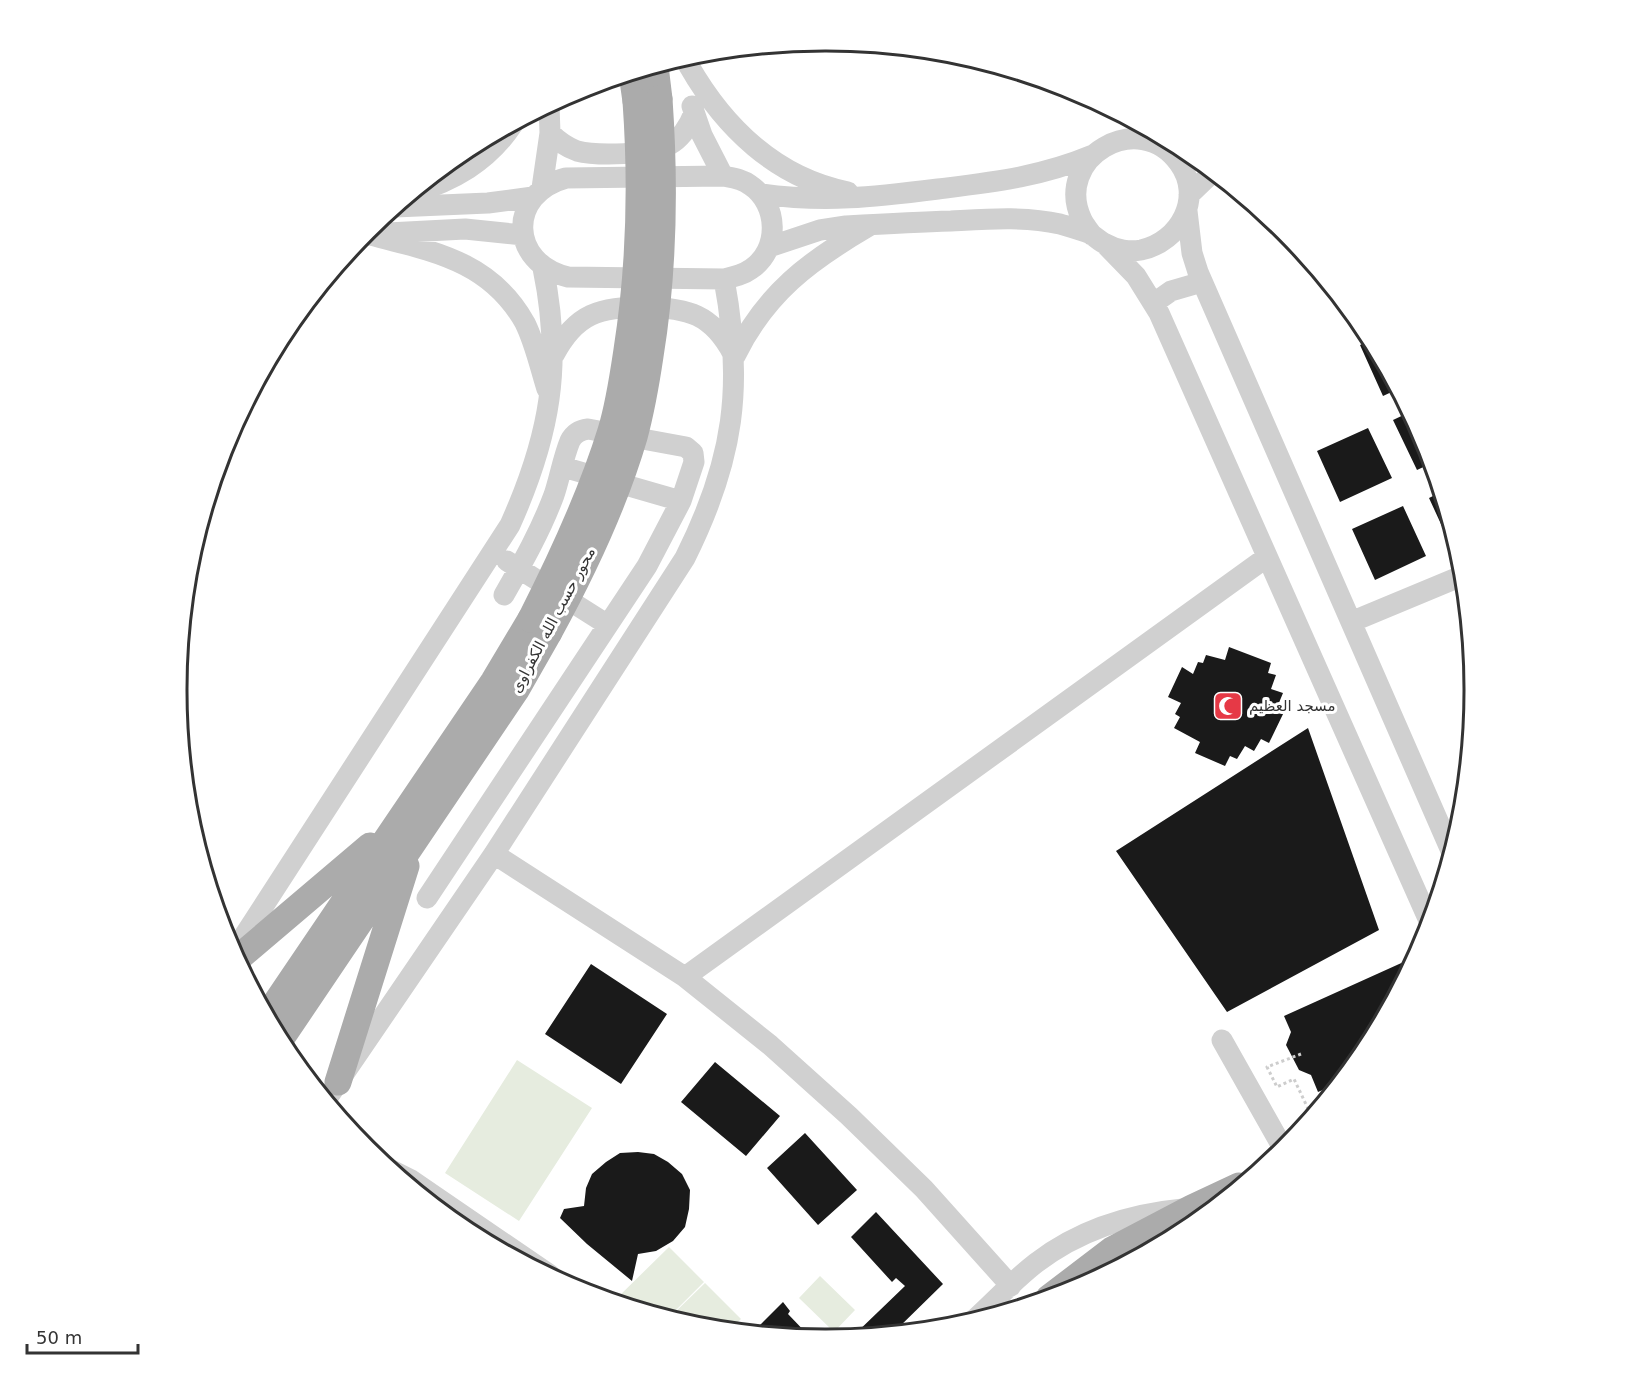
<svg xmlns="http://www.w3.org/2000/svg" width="1651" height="1380" viewBox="0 0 1651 1380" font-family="'DejaVu Sans','Noto Naskh Arabic',sans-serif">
  <rect width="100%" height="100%" fill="#fff"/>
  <path fill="#e6ecdf" d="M517,1060l75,48 -73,113 -74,-48z
    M669,1247l35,35 -36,36 -51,-16 -2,-2z
    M820,1276l35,34 -21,22 -35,-34z
    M705,1283l36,36 -12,11 -31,-3 -29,-9z"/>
  <path fill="#1a1a1a" d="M1371,340l27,49 -15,7 -23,-51z
    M1410,412l16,30 6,21 -15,7 -24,-50z
    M1368,428l24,50 -52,24 -23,-51z
    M1441,492l16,54 -5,2 -23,-50z
    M1403,506l23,50 -51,24 -23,-51z
    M1229,647l42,16 -3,10 8,2 -5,14 12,4 -7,17 8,2 -15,31 -8,-4 -7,12 -9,-5 -8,13 -7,-3 -5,10 -30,-13 5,-11 -26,-14 6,-11 -5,-3 6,-11 -13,-6 14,-30 11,7 5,-12 5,1 3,-8 19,5z
    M1308,728l71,202 -152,82 -111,-161z
    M1408,960l3,6 -46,85 -26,32 -21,9 -7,-17 -12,-5 -13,-25 5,-13 -7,-16z
    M591,964l76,50 -46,70 -76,-50z
    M715,1062l65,54 -34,40 -65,-54z
    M805,1133l52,57 -39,35 -51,-57z
    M638,1152l16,2 14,8 14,12 8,16 -1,19 -4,18 -12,14 -17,10 -18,3 -6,27 -45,-37 -27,-26 4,-9 20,-3 2,-18 6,-14 14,-12 14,-9z
    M876,1212l67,72 -50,49 -41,4 53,-51 -9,-8 -4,4 -41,-45z
    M783,1302l7,9 -2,3 23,24 -53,-5 -3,-3z"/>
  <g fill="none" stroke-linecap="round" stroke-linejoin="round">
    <path stroke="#cdcdcd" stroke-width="3" stroke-dasharray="3 3" stroke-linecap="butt" d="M1301,1054l-34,13 10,20 17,-8 18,38"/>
    <path stroke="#d0d0d0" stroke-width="21" d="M689,66c35,61 87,112 159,126
      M692,106l10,29 21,41
      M550,133c8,8 16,14 27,18 19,5 76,4 92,-6 13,-7 20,-19 25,-32
      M723,176c10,2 19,3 27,9 29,19 30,65 1,84 -8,6 -18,8 -27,10l-156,-2c-59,-14 -61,-83 -2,-99z
      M542,188l8,-55 -1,-28
      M411,194c42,-13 77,-32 102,-70
      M761,194c64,9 113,3 177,-5 56,-7 102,-12 155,-34
      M1189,195l24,-23
      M395,207l93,-4 45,-6
      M1187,211l5,42 6,19 254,581
      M388,233l77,-4 58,6
      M367,234c64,17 123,26 158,89 10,20 15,44 22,66
      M1105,244l31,32 23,37 271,610
      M769,247l51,-17 26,-4c35,-2 70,-4 105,-5 37,-2 73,-5 109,3 10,3 21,6 31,10 5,3 9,8 15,10 10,6 24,8 35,6 39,-8 63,-53 38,-87 -40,-56 -127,-5 -97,57 2,5 7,10 10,15
      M1154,303l17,-12 31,-9
      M554,355c22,-42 46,-48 91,-48 43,1 67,7 88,47
      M735,356c31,-63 74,-95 134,-130
      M563,467l118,34
      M507,561l101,64
      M1351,622l113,-47
      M494,854l191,123 85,68 79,71 75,73 87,97
      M427,898l220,-332 34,-65 13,-39 -1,-9 -7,-6 -98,-18c-8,1 -14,4 -18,12 -7,17 -10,36 -16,54 -13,35 -31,67 -50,100
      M233,953l277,-428c40,-89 53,-161 33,-257
      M685,977l582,-420
      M1222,1040l62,110
      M326,1100l168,-246 191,-296c49,-98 59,-172 39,-279
      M391,1170l20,10 139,95
      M974,1320c21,-19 40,-40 62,-57 43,-33 94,-49 147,-54"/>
    <path stroke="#ababab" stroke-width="27" d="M655,66l4,33
      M632,73l4,28
      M237,959l133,-113
      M267,1016l227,-335 37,-62
      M280,1040l236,-350 33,-58
      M338,1082l68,-216
      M1049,1298l63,-48 80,-42 47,-22"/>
    <path stroke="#ababab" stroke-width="27" d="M531,619c31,-61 60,-123 80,-188 8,-26 12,-54 16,-81 13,-83 15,-165 9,-249
      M549,632c34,-62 65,-127 85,-195 7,-26 12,-54 16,-81 14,-86 15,-171 9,-257"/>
  </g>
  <defs>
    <g id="mosque-square" transform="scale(1.5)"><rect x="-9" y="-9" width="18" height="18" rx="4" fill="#e63946" stroke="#fff"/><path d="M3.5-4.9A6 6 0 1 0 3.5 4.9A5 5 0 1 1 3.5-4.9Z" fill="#fff"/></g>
  </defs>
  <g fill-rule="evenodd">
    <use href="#mosque-square" x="1228" y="706"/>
  </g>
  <g text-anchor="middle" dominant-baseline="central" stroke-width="6" stroke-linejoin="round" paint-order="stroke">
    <g font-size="15" fill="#333" stroke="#fff">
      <text transform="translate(553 620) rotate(-62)">محور حسب الله الكفراوى</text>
    </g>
    <g font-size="15" fill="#333" stroke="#fff" text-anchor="start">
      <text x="1249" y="706">مسجد العظيم</text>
    </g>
  </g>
  <path d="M0 0H1651V1380H0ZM825 51H826A638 638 0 0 1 1464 689V691A638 638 0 0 1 826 1329H825A638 638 0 0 1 187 691V689A638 638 0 0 1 825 51Z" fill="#fff" fill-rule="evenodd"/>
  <path fill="none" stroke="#333" stroke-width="3" d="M825 51H826A638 638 0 0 1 1464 689V691A638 638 0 0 1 826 1329H825A638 638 0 0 1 187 691V689A638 638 0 0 1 825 51Z"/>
  <path d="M27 1344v9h111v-9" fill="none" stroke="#333333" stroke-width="3"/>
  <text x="36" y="1344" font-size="18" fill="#333333" stroke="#ffffff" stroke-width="4.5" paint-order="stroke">50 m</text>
</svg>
